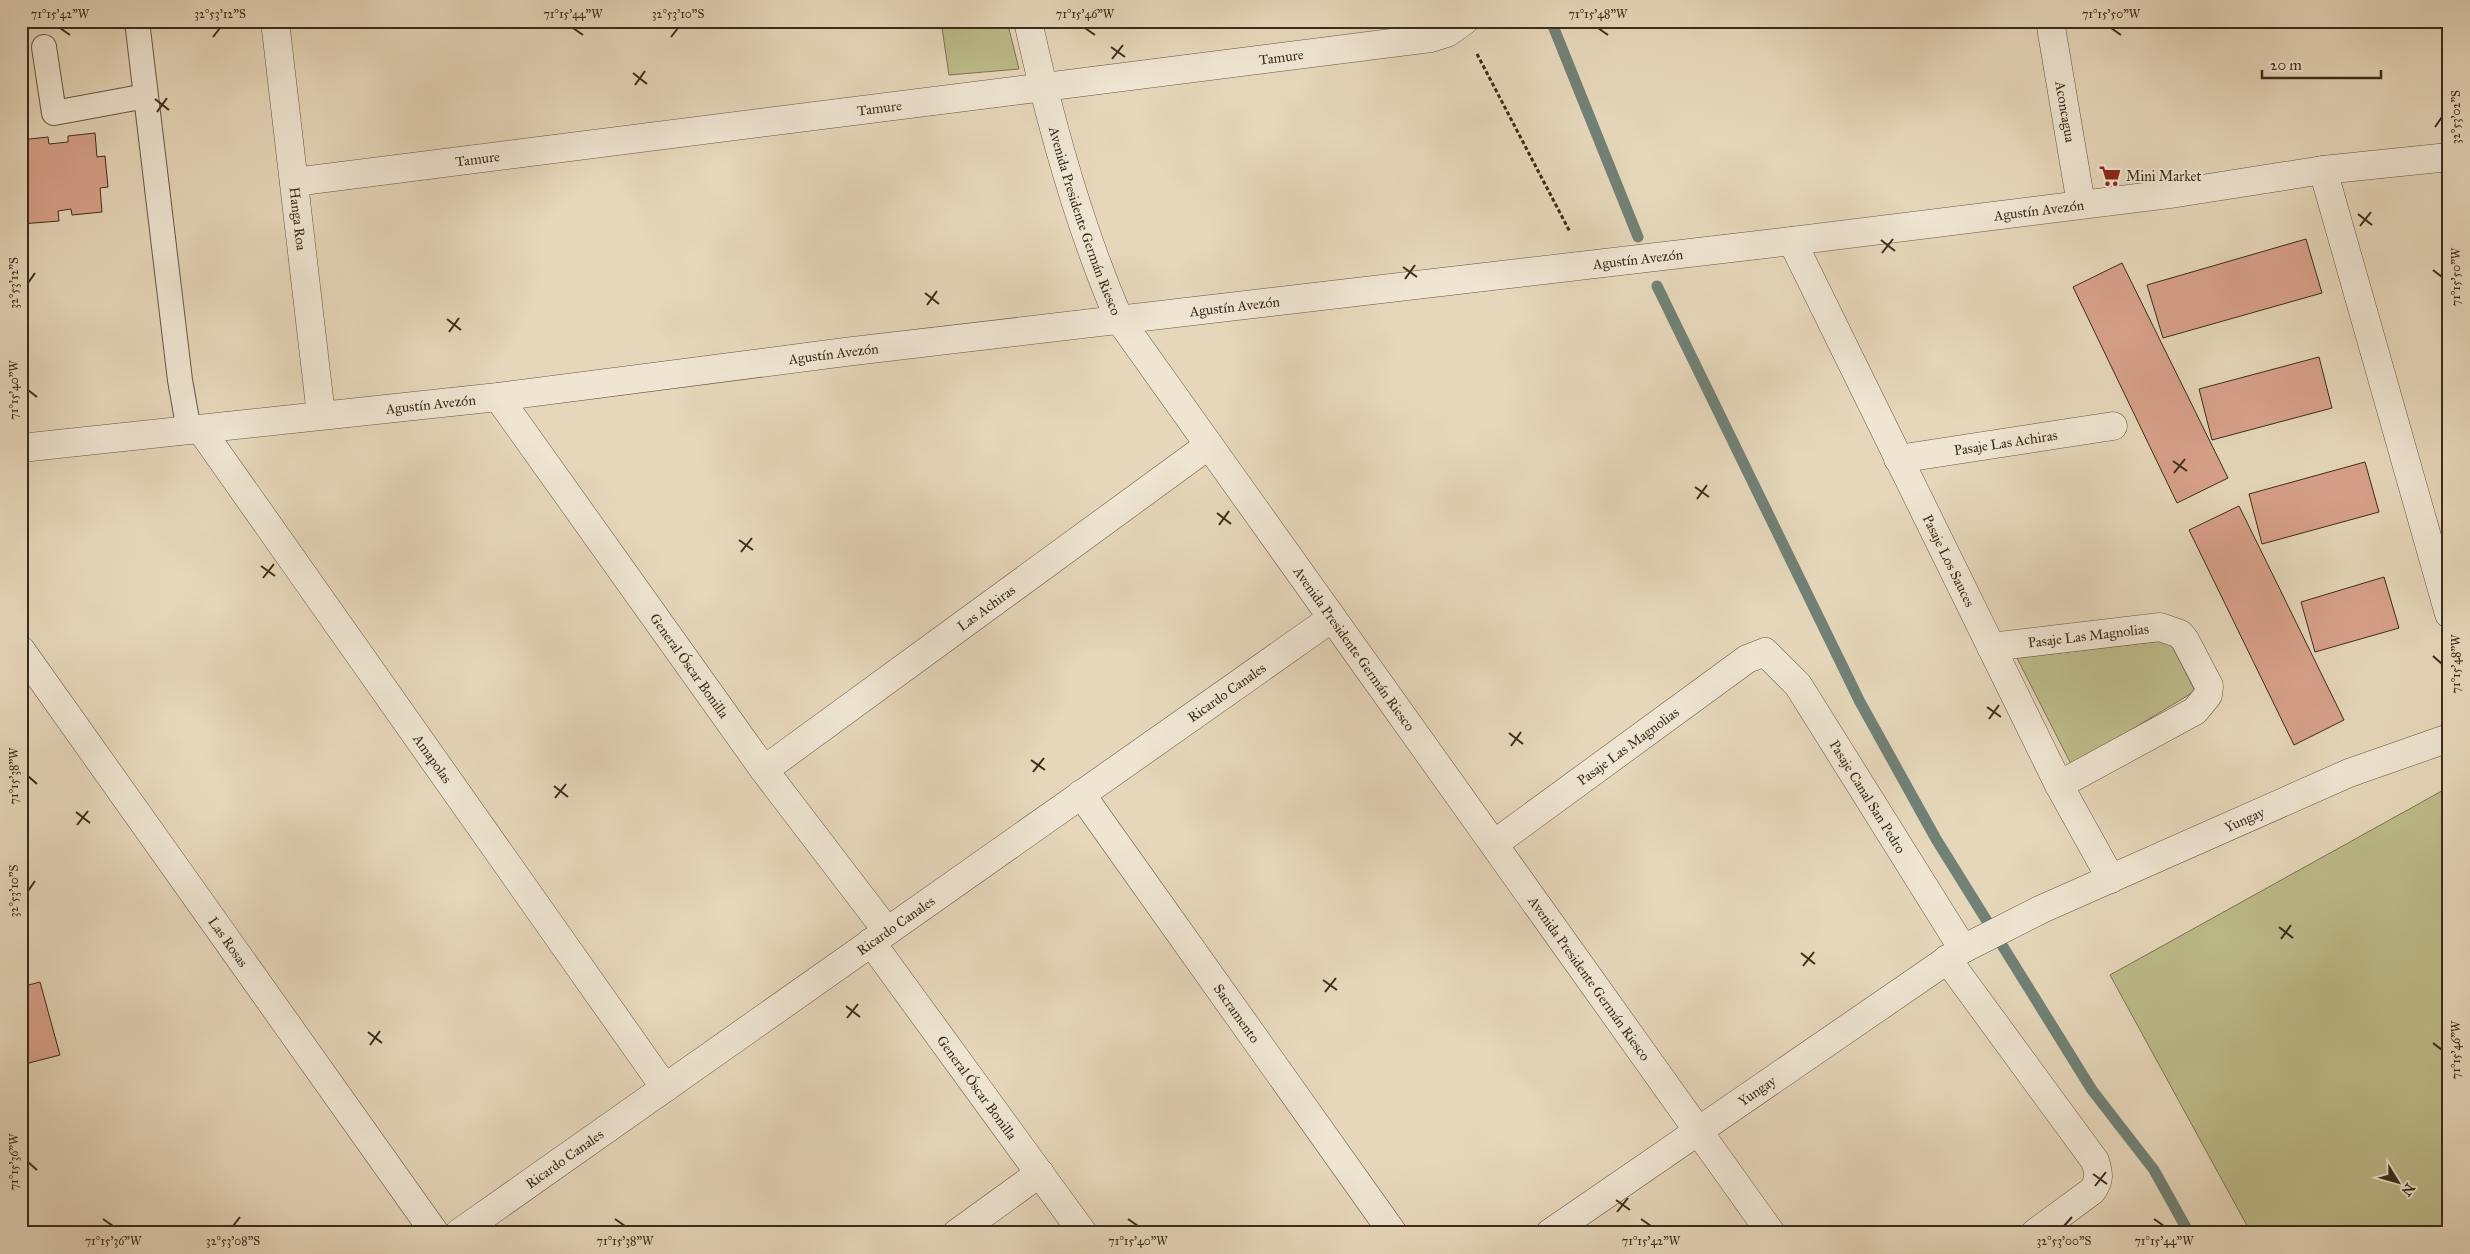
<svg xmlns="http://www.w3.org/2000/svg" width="2470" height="1254" viewBox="0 0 2470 1254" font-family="'IM FELL Great Primer',serif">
  <rect width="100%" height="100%" fill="#e6d7ba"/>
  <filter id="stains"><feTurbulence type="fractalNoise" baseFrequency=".004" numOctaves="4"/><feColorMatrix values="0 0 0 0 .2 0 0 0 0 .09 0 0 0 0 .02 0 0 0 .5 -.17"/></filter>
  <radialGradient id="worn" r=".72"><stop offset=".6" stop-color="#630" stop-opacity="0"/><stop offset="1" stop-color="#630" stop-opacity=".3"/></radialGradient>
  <path fill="#bdbc8a" stroke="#7c7452" d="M941,21h66l12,48 -70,6z
    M2169,640l26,51 -123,75 -55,-108z
    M2449,787v446h-198l-141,-258z"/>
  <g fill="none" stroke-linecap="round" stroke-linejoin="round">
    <path stroke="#718176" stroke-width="11" d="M1551,21l87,216
      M1657,286l203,416 76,137 156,251 62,80 35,63"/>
  </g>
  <path fill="#d9a18b" stroke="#3a2c1a" d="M21,21h12v4l-12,1z
    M95,133l2,24 8,-1 3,31 -8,1 2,24 -30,3 -1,-6 -13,2 1,10 -38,3v-84l27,-3 1,7 19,-2v-6z
    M2306,239l16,54 -159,45 -16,-53z
    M2122,263l106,215 -51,25 -104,-216z
    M2319,357l13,51 -120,32 -13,-51z
    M2365,462l14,50 -117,32 -13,-50z
    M2239,506l105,214 -50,25 -105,-215z
    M2384,577l15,51 -84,24 -14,-50z
    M40,982l20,73 -39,10v-78z"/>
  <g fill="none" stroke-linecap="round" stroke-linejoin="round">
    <g stroke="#655742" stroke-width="26">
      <path id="service" d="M137,21l43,359 9,51
        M44,47l10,66 92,-17"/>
    </g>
    <g stroke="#655742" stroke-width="29">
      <g id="minor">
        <path id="s1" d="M275,21l46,394"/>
        <path id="s2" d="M1028,21c22,101 50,203 91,298"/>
        <path id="s3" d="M2050,21l31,183"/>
        <path d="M2323,170l126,444"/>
        <path id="s4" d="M294,182l1137,-144 16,-5 17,-12"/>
        <path id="s5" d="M1792,241l267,544 52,94"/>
        <path id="s6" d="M498,397l266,373 123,161"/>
        <path id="s7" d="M201,430l464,658"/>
        <path id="s8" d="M1898,459l215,-33"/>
        <path id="s9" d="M1991,647l169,-20 20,7 5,6 24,46 -1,9 -13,16 -136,74"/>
        <path id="s10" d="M21,650l414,583"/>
        <path id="s11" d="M764,770l445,-325"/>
        <path id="s12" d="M1081,794l312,439"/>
        <path id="s13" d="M1494,844l253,-185 18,-7 33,33 165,264"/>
        <path id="s14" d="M871,942l212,291"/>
        <path d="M1947,959l148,202c4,13 5,19 -3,30l-57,42"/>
        <path id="s15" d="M459,1233l873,-615"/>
        <path d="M957,1233l83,-60"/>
        <path id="s16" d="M1550,1233l413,-284 79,-40 307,-136 100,-35"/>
      </g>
    </g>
    <g stroke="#655742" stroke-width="29">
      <g id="tertiary">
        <path id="s17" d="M1119,319l652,914"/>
        <path id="s18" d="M21,448l477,-51 347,-45 947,-111 385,-48 146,-23 126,-13"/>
      </g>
    </g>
    <path stroke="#3a2c1a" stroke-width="3" stroke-dasharray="4 2.5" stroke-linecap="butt" d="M1477,54l93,178"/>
    <use href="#service" stroke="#efe5d2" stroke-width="24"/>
    <use href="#minor" stroke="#efe5d2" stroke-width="28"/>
    <use href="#tertiary" stroke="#efe5d2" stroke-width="28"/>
  </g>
  <path fill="none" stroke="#3a2c1a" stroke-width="2" d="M60,28l10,7M573,28l10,7M1085,28l10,7M1598,28l10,7M2111,28l10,7M213,37l7,-9M671,37l7,-9M1111,47l14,10M1112,59l11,-14M633,73l14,11M635,85l10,-14M155,99l14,11M157,112l10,-14M2435,127l7,-10M2358,214l14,11M2360,226l11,-14M1881,240l14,11M1882,253l11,-14M1403,267l14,10M2433,270l9,7M1405,279l10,-14M28,283l7,-10M925,293l14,11M927,305l10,-14M447,319l14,11M449,332l10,-14M28,390l9,7M2173,461l14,10M2174,473l11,-14M1695,487l14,10M1697,499l10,-14M1217,513l14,11M1219,525l10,-14M739,540l14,10M741,552l11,-14M261,566l14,10M263,578l11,-14M2433,656l9,8M1987,707l14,10M1989,719l10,-14M1509,733l14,11M1511,746l10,-14M1031,760l14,10M1033,772l11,-14M28,776l9,8M554,786l14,11M555,798l11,-14M76,812l14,11M77,825l11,-14M28,891l7,-10M2279,927l14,11M2281,939l10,-14M1801,953l14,11M1803,966l11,-14M1323,980l14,10M1325,992l11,-14M846,1006l14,11M847,1018l11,-14M368,1032l14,11M2433,1043l9,7M370,1045l10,-14M28,1162l9,8M2093,1174l14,10M2095,1186l11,-14M1616,1200l14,10M1617,1212l11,-14M103,1219l10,7M615,1219l10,7M1128,1219l10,7M1641,1219l10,7M2154,1219l10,7M233,1226l7,-9M2064,1226l8,-9"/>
  <defs>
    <g id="supermarket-bare" transform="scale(1.725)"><path d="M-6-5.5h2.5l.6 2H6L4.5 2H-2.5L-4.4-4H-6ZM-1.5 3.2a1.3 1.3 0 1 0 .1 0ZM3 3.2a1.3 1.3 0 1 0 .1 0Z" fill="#8f2418" stroke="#efe5d2" stroke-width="2.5" paint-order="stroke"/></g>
  </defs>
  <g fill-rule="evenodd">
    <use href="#supermarket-bare" x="2110" y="176"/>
  </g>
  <g text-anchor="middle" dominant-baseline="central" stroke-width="4" stroke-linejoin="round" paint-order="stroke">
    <g font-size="14" fill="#3a2c1a" stroke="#efe5d2">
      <text stroke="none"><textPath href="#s4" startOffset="995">Tamure</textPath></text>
      <text stroke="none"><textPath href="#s4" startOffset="590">Tamure</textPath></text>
      <text stroke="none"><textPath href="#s3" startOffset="92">Aconcagua</textPath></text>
      <text stroke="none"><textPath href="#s4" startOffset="185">Tamure</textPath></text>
      <text stroke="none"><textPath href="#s18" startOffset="2032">Agustín Avezón</textPath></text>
      <text stroke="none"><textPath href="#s1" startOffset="199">Hanga Roa</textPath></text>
      <text stroke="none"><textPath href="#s2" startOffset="208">Avenida Presidente Germán Riesco</textPath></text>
      <text stroke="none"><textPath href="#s18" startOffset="1628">Agustín Avezón</textPath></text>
      <text stroke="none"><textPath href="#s18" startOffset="1222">Agustín Avezón</textPath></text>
      <text stroke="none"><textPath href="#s18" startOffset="818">Agustín Avezón</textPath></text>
      <text stroke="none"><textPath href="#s18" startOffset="412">Agustín Avezón</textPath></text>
      <text stroke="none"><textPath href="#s8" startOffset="109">Pasaje Las Achiras</textPath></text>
      <text stroke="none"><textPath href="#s5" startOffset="356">Pasaje Los Sauces</textPath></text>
      <text stroke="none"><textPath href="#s11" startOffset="275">Las Achiras</textPath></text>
      <text stroke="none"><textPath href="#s9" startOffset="98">Pasaje Las Magnolias</textPath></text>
      <text stroke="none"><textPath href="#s17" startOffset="405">Avenida Presidente Germán Riesco</textPath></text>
      <text stroke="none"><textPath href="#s6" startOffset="330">General Óscar Bonilla</textPath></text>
      <text stroke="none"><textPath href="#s15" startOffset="939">Ricardo Canales</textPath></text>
      <text stroke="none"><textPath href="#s13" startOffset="166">Pasaje Las Magnolias</textPath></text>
      <text stroke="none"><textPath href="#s7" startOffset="402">Amapolas</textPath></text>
      <text stroke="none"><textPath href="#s13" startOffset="511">Pasaje Canal San Pedro</textPath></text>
      <text stroke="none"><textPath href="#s16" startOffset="811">Yungay</textPath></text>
      <text stroke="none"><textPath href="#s15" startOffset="534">Ricardo Canales</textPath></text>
      <text stroke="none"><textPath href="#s10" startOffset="358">Las Rosas</textPath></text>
      <text stroke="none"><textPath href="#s17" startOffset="810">Avenida Presidente Germán Riesco</textPath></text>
      <text stroke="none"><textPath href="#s12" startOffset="269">Sacramento</textPath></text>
      <text stroke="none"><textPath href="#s14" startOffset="180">General Óscar Bonilla</textPath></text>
      <text stroke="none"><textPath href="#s16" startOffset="251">Yungay</textPath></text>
      <text stroke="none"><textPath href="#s15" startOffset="129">Ricardo Canales</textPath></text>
    </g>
    <g font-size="14" fill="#3a2c1a" stroke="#efe5d2" text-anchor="start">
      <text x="2126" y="176">Mini Market</text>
    </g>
  </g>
  <rect width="2470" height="1254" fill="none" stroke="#e6d7ba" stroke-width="55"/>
  <g transform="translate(2398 1182) rotate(127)" stroke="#efe5d2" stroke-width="4" paint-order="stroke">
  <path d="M0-4L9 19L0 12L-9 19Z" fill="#3a2c1a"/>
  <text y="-8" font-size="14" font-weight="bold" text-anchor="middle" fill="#3a2c1a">N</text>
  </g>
  <path d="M2262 70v8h119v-8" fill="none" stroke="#3a2c1a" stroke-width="2.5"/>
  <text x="2270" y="70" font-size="15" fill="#3a2c1a" stroke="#efe5d2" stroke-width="4" paint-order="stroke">20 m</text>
  <rect x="28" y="28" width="2414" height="1198" fill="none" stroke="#3a2c1a" stroke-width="2"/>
  <g font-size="12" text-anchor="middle" fill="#3a2c1a">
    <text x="60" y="18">71°15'42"W</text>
    <text x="220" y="18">32°53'12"S</text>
    <text x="573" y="18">71°15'44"W</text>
    <text x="678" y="18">32°53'10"S</text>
    <text x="1085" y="18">71°15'46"W</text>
    <text x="1598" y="18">71°15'48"W</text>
    <text x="2111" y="18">71°15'50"W</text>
    <text transform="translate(2456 117) rotate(-90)" y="4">32°53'02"S</text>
    <text transform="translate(2456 277) rotate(-90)" y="4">71°15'50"W</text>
    <text transform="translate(14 283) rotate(-90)" y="4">32°53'12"S</text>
    <text transform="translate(14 390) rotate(-90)" y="4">71°15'40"W</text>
    <text transform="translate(2456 664) rotate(-90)" y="4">71°15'48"W</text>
    <text transform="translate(14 776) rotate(-90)" y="4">71°15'38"W</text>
    <text transform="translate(14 891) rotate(-90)" y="4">32°53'10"S</text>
    <text transform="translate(2456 1050) rotate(-90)" y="4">71°15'46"W</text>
    <text transform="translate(14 1162) rotate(-90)" y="4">71°15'36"W</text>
    <text x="113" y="1245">71°15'36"W</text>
    <text x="233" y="1245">32°53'08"S</text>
    <text x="625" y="1245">71°15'38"W</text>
    <text x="1138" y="1245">71°15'40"W</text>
    <text x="1651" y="1245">71°15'42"W</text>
    <text x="2064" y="1245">32°53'00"S</text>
    <text x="2164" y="1245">71°15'44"W</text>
  </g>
  <rect width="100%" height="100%" filter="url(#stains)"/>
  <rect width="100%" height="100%" fill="url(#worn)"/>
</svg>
